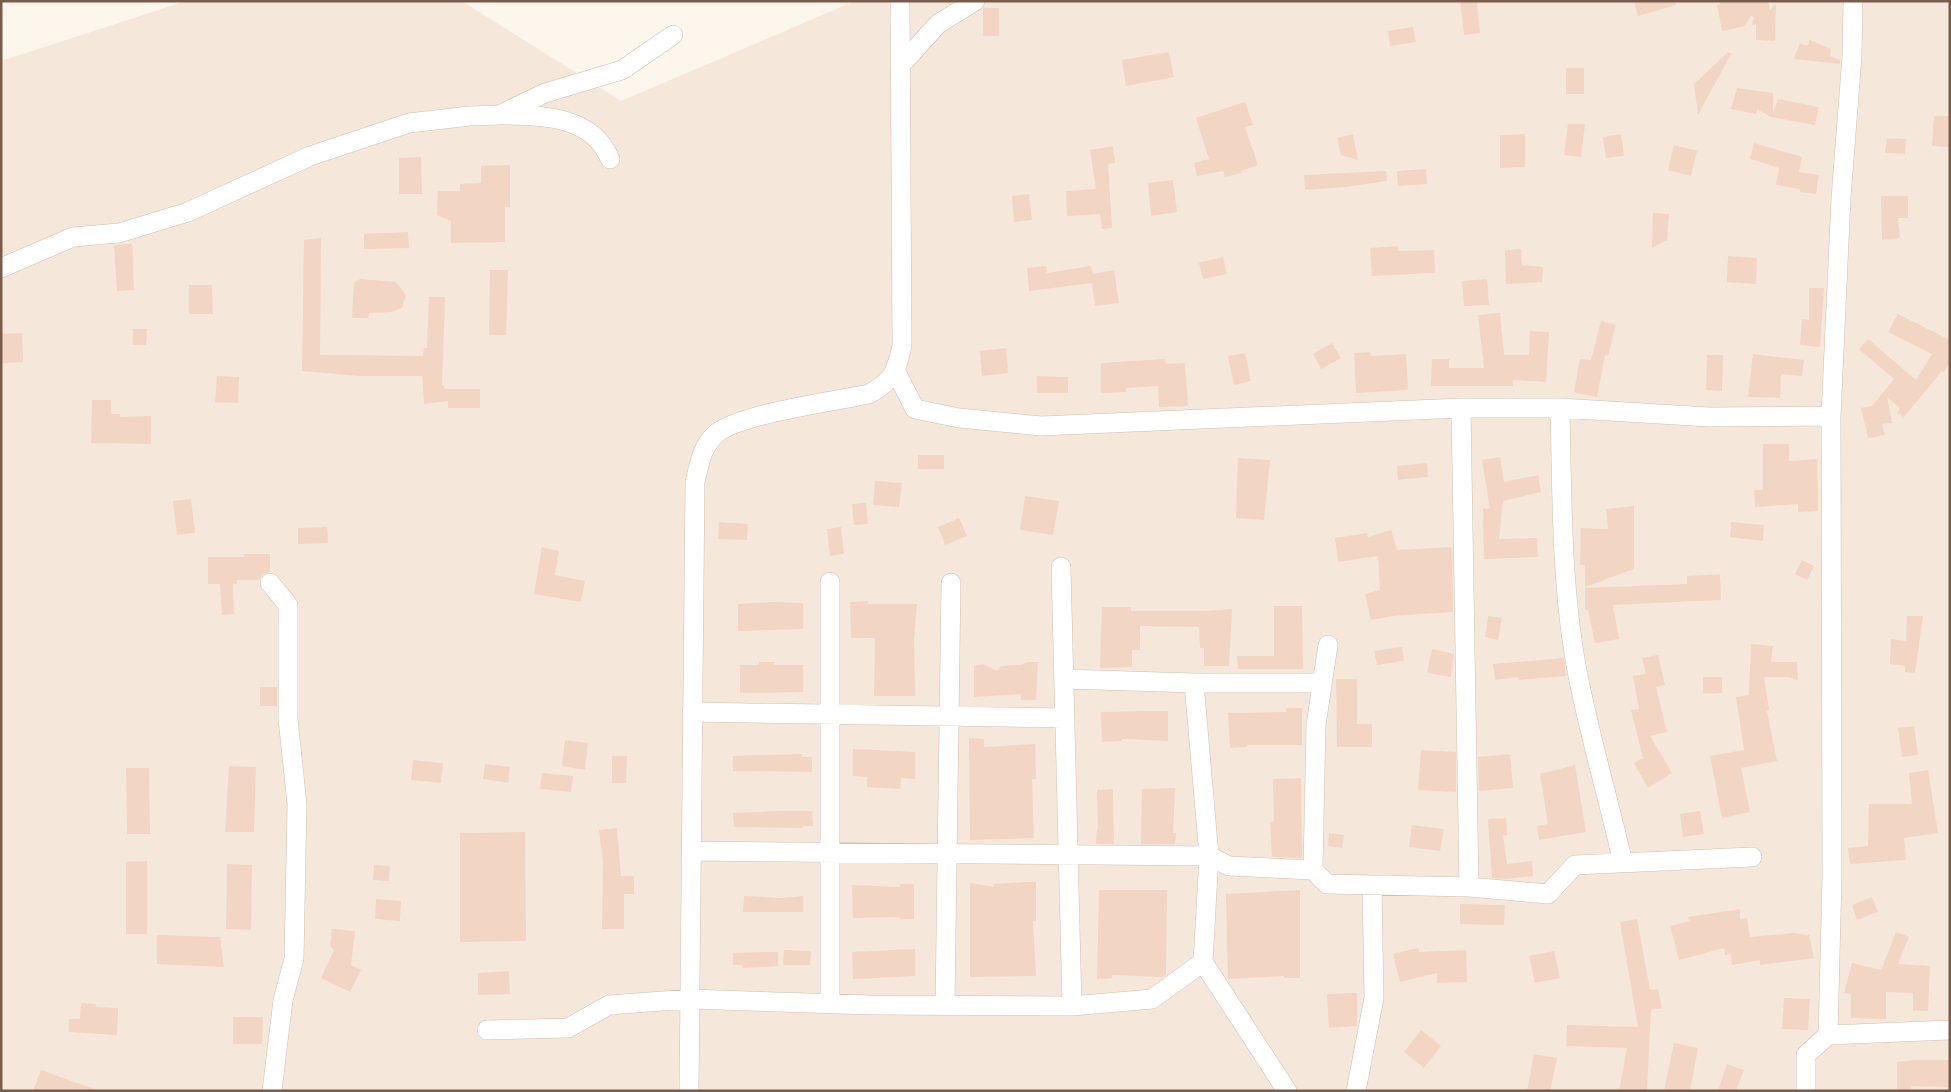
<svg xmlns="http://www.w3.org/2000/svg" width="1951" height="1092" viewBox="0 0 1951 1092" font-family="'PT Sans',sans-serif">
  <rect width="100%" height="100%" fill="#fdf6ec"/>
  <path fill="#f5e8da" d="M186,1h276l159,100 234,-100h1095v1090h-1949v-1030z"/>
  <path fill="#f3d5c3" d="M1460,1h17l3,32 -16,2z
    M1634,1h42v4l-38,11z
    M1716,1h52l2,9 6,-6 -1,37 -19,-1v-16l-4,1 2,-8 -3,-1 -6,10 -23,5 -5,-26 4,-1z
    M983,8h16v28h-16z
    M1413,27l3,15 -26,4 -2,-15z
    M1810,40l21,9 -1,7 10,4v4l-46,-5 6,-16 7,3z
    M1169,52l5,25 -48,9 -4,-26z
    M1728,52l3,2 -33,61 -4,-31z
    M1566,68h18v26h-18z
    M1737,88l36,5v20l5,-14 41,8 -4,18 -44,-8 -14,-8 -1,5 -25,-5z
    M1245,102l8,23 -8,2 13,38 -17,6 1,2 -17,4 -2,-6 -26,5 -3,-13 15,-4 -13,-41z
    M1934,116h16v31l-18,-1z
    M1568,124h17l-4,33 -17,-2z
    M1353,134l5,26 -17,-5 -4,-17z
    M1525,134v33l-25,1v-33z
    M1621,134l3,22 -18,2 -3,-21z
    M1887,138l19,1 -1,15 -20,-1z
    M1754,143l48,14 -3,15 20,3 -3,19 -16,-2v-3l-24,-4 3,-17 -29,-9z
    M1674,145l23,6 -6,25 -23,-6z
    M1113,146l2,17 -7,1 4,64 -10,1 -2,-15 -33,2 -1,-25 30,-2 -6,-39z
    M421,157l1,37h-23v-36z
    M510,165v42h-5v35l-54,1v-22l-14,-6 1,-24h22v-7l21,-1v-17z
    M1426,169l1,15 -29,2 -1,-15z
    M1386,171l1,10 -42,6 -40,3 -1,-15z
    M1173,180l4,32 -26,4 -3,-33z
    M1029,194l3,26 -18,2 -2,-26z
    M1881,196h27v22h-10l2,20 -18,2z
    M1653,213l16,1 -2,26 -15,8z
    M408,232l1,16 -45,1v-15z
    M321,238l-1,117 103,1 1,-8h3l2,-51h16l-3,88h2l1,4h35v19h-32v-7l-24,3 -2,-28h-63l-57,-5 2,-131z
    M132,244l2,46 -17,1 -3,-46z
    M1398,246v5l36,-1 1,23 -63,3 -2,-28z
    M1521,249l1,16 21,2 -1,15 -36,2 -1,-34z
    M1728,256l29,2 -1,26 -29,-2z
    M1223,257l4,17 -24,5 -4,-16z
    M1046,266l1,7 44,-7 2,8 21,-4 5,33 -24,3 -3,-23 -63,8 -2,-23z
    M490,270h18l-2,65h-17z
    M360,279l36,3 10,13 -4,13 -10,4 -23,1 -1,5h-16l2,-35z
    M1487,279l2,26 -25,1 -2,-25z
    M189,285h23l1,29h-24z
    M1809,288h15l-4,59 -20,-2 2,-26 7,1z
    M1500,313l4,42h25l1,-24 19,1 -3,50 -33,-2v6h-82l1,-27h17v9h35l-6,-53z
    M1898,314l52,26v22l-6,10 -2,-1 -38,46 -7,-4 3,-5 -13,-11 5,26 -10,1 3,11 -17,3 -7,-30 11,-2 22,-27 -35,-30 9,-10 48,41 16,-26 -44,-22z
    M1601,321l15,4 -8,31 -3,-1 -8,42 -23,-5 6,-33 11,1z
    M133,329h14l-1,16h-13z
    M22,333l1,29 -22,1v-29z
    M1332,343l9,15 -20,11 -8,-15z
    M1006,348l2,25 -26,3 -2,-25z
    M1370,352l1,4 35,-2 2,36 -52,3 -2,-40z
    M1245,353l6,28 -17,4 -6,-29z
    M1753,354l51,6 -2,16 -21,-2 -1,24 -32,-1z
    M1707,355h16l-1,36 -16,-1z
    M1165,359l1,5 19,-1 3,43 -29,1 -1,-21 -32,2v4l-25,1v-30z
    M217,376l22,1 -1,26 -23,-1z
    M1037,376l31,1v16h-31z
    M92,400h19v14h9v3l31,-1v28l-60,-1z
    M1763,444h26v17l28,-2 1,52 -20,1v-8l-43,3 -1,-17h9z
    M918,455h26v14h-26z
    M1500,457l4,25 34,-7 3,17 -38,9 -4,38 38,-1 1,19 -54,2 -1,-51 7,1 -8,-49z
    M1238,458l32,2 -6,60 -28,-2z
    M1427,463l1,14 -30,3 -1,-14z
    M875,481l27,2 -3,24 -26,-2z
    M1025,496l34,5 -6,34 -33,-5z
    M191,499l4,34 -18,2 -4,-34z
    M866,503l2,21 -14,1 -2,-21z
    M1634,506v63l-49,18v-22h-5l1,-37 27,1 -2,-20z
    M959,518l8,18 -22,9 -7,-18z
    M719,522l29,2 -1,16 -29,-1z
    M1731,522l33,3 -1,16 -33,-4z
    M327,527l1,16 -30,1v-16z
    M841,527l3,27 -14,2 -3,-27z
    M1391,530l6,20 55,-3 1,65 -61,4 -21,4 -6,-26 15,-4 -2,-34 -40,6 -3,-24 32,-5 1,4z
    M542,547l17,4 -4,24 30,6 -4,21 -47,-8z
    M244,554h26v18l-7,2 -4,6h-22v4h-4l1,30 -12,1 -2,-31h-12v-27h36z
    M1802,560l12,6 -7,14 -12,-6z
    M1720,574l1,26 -108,5 6,34 -24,4 -7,-33h-3v-22l102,-4v-8z
    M868,601v3h49l-3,34 1,58h-41l1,-58h-24l-1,-36z
    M774,602l29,1v26l-65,2v-27z
    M1274,606h28l1,63h-65l-1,-13h37z
    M1102,607h29v4h72l29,-2 -3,57h-25v-18h-4l-1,-21 -59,-1v24h-8v17l-32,1z
    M1488,616l14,2 -4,22 -13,-3z
    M1907,616h16l-8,57 -10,-1v-6l-15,-2 1,-25 15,2z
    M1751,644l22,2 -2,16h26l1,18 -10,-3h-24l5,33 -2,1 10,50 -36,7 9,44 -28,6 -12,-62 34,-6 -8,-53 13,-2z
    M1402,647l2,14 -27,4 -3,-14z
    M1432,649l22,5 -3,23 -24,-4z
    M1658,655l7,30 -9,2 11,45 -17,4 22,37 -24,15 -14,-25 9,-5 -12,-48 8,-1 -6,-33 13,-2 -4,-16z
    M1564,658l2,18 -47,4 -1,-3 -23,3 -2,-16z
    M759,662h15v3h29v27l-63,1v-28h19z
    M1027,662h11l-2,38h-15v-6l-47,3v-31l9,-2 14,7 4,-5 19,-1z
    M1703,677h19v16l-19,1z
    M1336,679h21v45h15v23h-35z
    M260,687h17v19h-17z
    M1286,708h16v37h-55v2l-17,1 -2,-35 58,-1z
    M1152,711h16v30l-46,-2v2l-20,1 -1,-30z
    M1914,726l4,29 -16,2 -4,-29z
    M969,738l15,1v8l51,-3 1,35h-4l2,59 -64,2z
    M565,740l23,3 -3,27 -23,-4z
    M853,749l62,3v27l-14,-1 -1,11 -33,-2v-10l-14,-1z
    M1421,750l35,2v40l-38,-2z
    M802,754v3h10v15l-79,-1v-15z
    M1510,754l3,34 -34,3 -1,-34z
    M612,756h15l-1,27h-14z
    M413,760l30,3 -2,20 -30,-3z
    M485,764l25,3 -2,16 -25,-4z
    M1575,765l11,67 -47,8 -2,-14 11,-2 -8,-50z
    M229,766l27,1 -2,65h-29z
    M126,768h23l1,66h-23z
    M1928,770l10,63 -34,5 2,22 -56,4 -2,-16 20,-2 1,-42h43l-3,-31z
    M542,773l31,3 -2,16 -31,-3z
    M1301,778l1,80 -30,-1 -2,-35 4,-1 -1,-42z
    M1175,788l-2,45h3l-1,11h-34l1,-55z
    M1113,789l1,55h-18l1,-15h1l-1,-39z
    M780,811h32l1,15h-10v2l-69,-1 -1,-14z
    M1700,811l4,23 -21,3 -3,-23z
    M1506,818l1,17h-4l4,29 25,-3 1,15 -28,3 -13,-1 -4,-59z
    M1412,825l32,4 -4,22 -31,-4z
    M617,828l4,48h13v18h-10v35h-22l1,-67 -4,-32z
    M525,832l1,109 -66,1v-109z
    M1329,833l15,2 -2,13 -14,-2z
    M147,861v73h-21v-72z
    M227,864l25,1 -1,65 -25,-1z
    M374,865l16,1 -1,15 -16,-1z
    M1024,882h12v39h-3l3,55 -66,1v-94l24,4v-3z
    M900,884h14v35h-14v-2l-47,1 -1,-33 48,2z
    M1099,890h68l-1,85 -3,2 -51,-2v3l-15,1z
    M1300,890v88h-16v-2l-56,3 -2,-85z
    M744,896l36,2 23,-2v16h-60z
    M1872,897l6,15 -21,8 -5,-15z
    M376,899l25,2 -1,20 -25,-2z
    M1460,904l45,1 -1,20 -44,-1z
    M1740,909v10l7,-1 3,19 43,-4 16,2 5,23 -54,7v-5l-28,5 -1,-11 -6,1 -1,-7 -45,12 -9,-34 19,-5 -1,-4z
    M1637,919l13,71 8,-1 4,19 -11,2 -4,81h-28l8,-43 -61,-2 1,-21 71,2 -18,-105z
    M332,929l23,2 -4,34 10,5 -11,22 -29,-14 13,-28 -4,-4z
    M1896,932l13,5 -11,27 32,2 -2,45h-15v-18l-27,-1v27l-35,-1v-24l-7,-1 8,-30 29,7z
    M157,935l63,2 4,30 -67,-3z
    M1418,948l1,4 47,-2 1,32 -30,1v-10l-37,9 -7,-28z
    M915,949v27l-62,3 -1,-27z
    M784,950l27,1 -1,14h-27z
    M1554,951l6,27 -25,5 -6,-27z
    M763,952h15v14l-36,2v-3h-9v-12z
    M509,971l1,23 -32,1v-22z
    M1357,993v33l-28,2 -2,-34z
    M1784,998l26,1 -2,31 -26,-1z
    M81,1003l15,1v3l22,1 -1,27 -48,-3v-13h11z
    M233,1017h30l-1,27h-29z
    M1421,1030l20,16 -17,22 -20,-16z
    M1674,1043l24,5 -8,43h-26z
    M1534,1054l23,4 -7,33h-23z
    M1914,1060h36v27l-39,-1v5h-14v-29z
    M1727,1064l17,6 -8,21h-18z
    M41,1070l53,19v2h-61z"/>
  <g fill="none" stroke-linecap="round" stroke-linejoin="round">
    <g stroke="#d1beb0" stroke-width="20">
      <path id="minor" d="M900,66l38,-42 37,-23
        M505,115c39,0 88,2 105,44
        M1,268l72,-31 46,-4 69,-21 122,-56 99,-33 61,-7 29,-1 46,-22 77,-23 51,-35
        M896,372l19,37 44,9 82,8 420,-18h99l149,9 122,-1
        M1461,408l8,479
        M1560,408c2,85 1,173 16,257 12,66 32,132 47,198
        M1061,567l11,439
        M270,583l18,22v114l9,85 -3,155 -11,41 -11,91
        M1064,679l130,4h128
        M1194,683l15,173 -6,106
        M692,712l373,6
        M691,851l518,5 20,10 84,4 3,-145 12,-80
        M1313,870l14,14 142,3 79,7 27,-29 177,-8
        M830,1004v-422
        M945,1005l6,-422
        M487,1030l81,-2 41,-23 80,-6 182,6 201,1 80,-7 51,-37 84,129
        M1828,1035l122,-5
        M689,1091l6,-609c4,-17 7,-37 22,-49 23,-19 118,-32 152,-39 25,-14 27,-22 33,-48l-2,-345
        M1356,1091l18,-93 -2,-113
        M1806,1091v-36l22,-20 4,-158 -1,-461 10,-218 11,-142 1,-55"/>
    </g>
    <use href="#minor" stroke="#fff" stroke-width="19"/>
  </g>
  <rect width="1951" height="1092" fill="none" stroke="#7a5c4d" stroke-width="5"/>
</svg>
